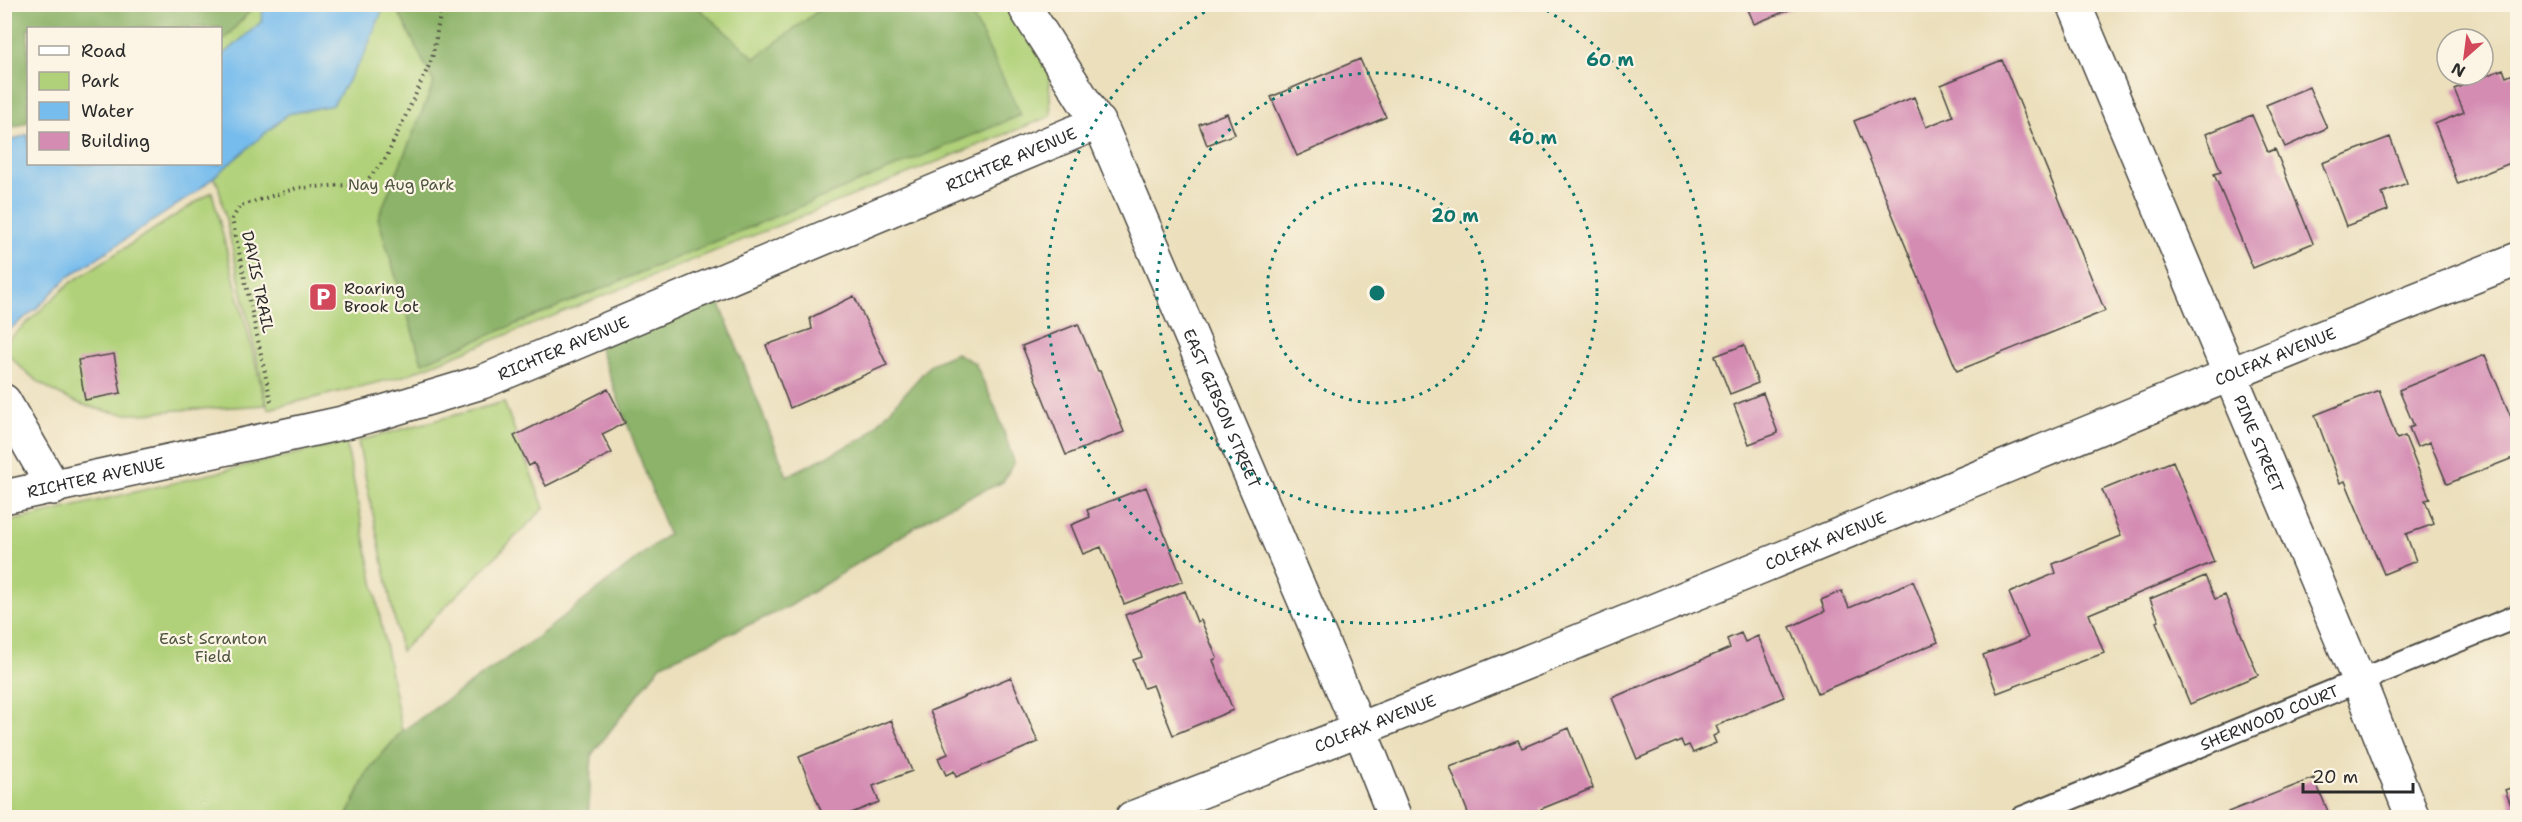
<svg xmlns="http://www.w3.org/2000/svg" width="2522" height="822" viewBox="0 0 2522 822" font-family="'Shantell Sans',sans-serif">
  <rect width="100%" height="100%" fill="#fcf5e5"/>
  <filter id="ink" filterUnits="userSpaceOnUse"><feTurbulence type="fractalNoise" baseFrequency=".0167" numOctaves="2"/><feDisplacementMap in="SourceGraphic" scale="12" xChannelSelector="R" yChannelSelector="G"/><feConvolveMatrix kernelMatrix="1 2 1 2 8 2 1 2 1" color-interpolation-filters="sRGB"/></filter>
  <filter id="wash" filterUnits="userSpaceOnUse"><feTurbulence type="fractalNoise" baseFrequency=".008" numOctaves="4" result="noise"/><feDisplacementMap in="SourceGraphic" scale="24" xChannelSelector="R" yChannelSelector="G"/><feGaussianBlur stdDeviation="1.35" result="paint"/><feColorMatrix in="noise" values="0 0 0 0 0 0 0 0 0 0 0 0 0 0 0 0 0 1.4 0 .05"/><feComposite in="paint" operator="in"/></filter>
  <g filter="url(#wash)">
    <rect width="100%" height="100%" fill="#ebdfbc"/>
    <path fill="#b0d179" stroke="#6e7e52" stroke-width="1.5" d="M105,5h940l6,111 -647,260 -136,33 -50,-225 -13,-20h15v-136z
      M212,192l54,213c-29,2 -58,4 -88,5 -16,1 -33,5 -50,4 -49,-4 -92,-26 -123,-64v-7l65,-60z
      M504,402l40,106 -143,143 -43,-210z
      M346,442l56,289 -35,41 -20,45h-342l-1,-294z"/>
    <path fill="#8cb369" stroke="#5c6f4a" stroke-width="1.5" d="M5,4h248v1l-1,4 -31,34 -1,-15h-192v94l-14,5 -9,-20z
      M395,5h300l60,53 71,-53h132l13,7 50,103 -599,248 -44,-145 56,-135z
      M718,299l69,177 79,-39 65,-73 25,-11 19,10 21,46 18,53 -11,20 -56,25 -157,99 -128,58 -70,90 -4,63 -241,1 20,-46 35,-41 137,-95 129,-102 -69,-187z"/>
    <path fill="#76bced" stroke="#50748c" stroke-width="1.5" d="M264,5l118,-1 1,5 -19,46 -31,50 -45,9 -93,79 -128,85 -31,31 -31,24v-190l23,-9v30h192l1,-107 40,-35z"/>
    <g id="blocks">
      <path fill="#d48cb3" d="M1746,4h55v1l-47,19z
        M1360,59l26,58 -89,39 -26,-59z
        M2002,60l103,251 -148,60 -103,-250 60,-24 12,30 27,-11 -12,-31z
        M2503,69l3,8 12,-5v88l-60,24 -23,-60 29,-12 -10,-23z
        M2309,87l18,41 -42,19 -19,-42z
        M1227,113l8,21 -28,11 -8,-21z
        M2252,115l16,37 7,-3 38,94 -60,25 -39,-94 7,-2 -15,-38z
        M2390,137l17,46 -25,10 6,17 -42,16 -24,-63z
        M854,296l33,69 -97,43 -24,-63 46,-16 -2,-11z
        M1078,324l20,47h2l24,61 -58,23 -44,-109z
        M1744,345l14,38 -28,11 -15,-38z
        M114,354l7,39 -36,7 -7,-40z
        M2485,355l33,79v22l-71,28 -17,-42 -13,5 -8,-19 5,-2 -15,-36z
        M608,389l17,34 -23,11 10,19 -66,33 -12,-23 -5,3 -15,-30z
        M2379,390l18,49 8,-3 25,63 -5,1 9,24 -28,10 10,27 -32,13 -39,-93 -5,2 -25,-68z
        M1763,393l15,40 -29,11 -15,-39z
        M2173,461l41,101 -125,52 15,39 -107,40 -14,-38 45,-17 -19,-45 47,-20 -3,-9 68,-28 -19,-46z
        M1146,487l37,94 -59,23 -23,-57 -18,7 -12,-29 19,-8 -3,-7z
        M2205,576l10,23 10,-4 33,80 -68,29 -34,-82 3,-1 -9,-22z
        M1913,581l25,61 -120,51 -28,-66 35,-16 -4,-11 21,-9 7,17z
        M1185,591l12,31 4,-2 16,38 -4,2 20,50 -60,25 -20,-50 -9,3 -11,-28 9,-3 -17,-42z
        M1741,633l4,9 13,-6 26,61 -68,29 3,7 -6,3 3,7 -23,10 -4,-8 -5,2 -3,-7 -44,19 -25,-61 118,-50 -3,-9z
        M1011,677l27,65 -82,35 -2,-6 -8,4 -8,-17 10,-4 -18,-43z
        M891,720l21,51 -39,15 6,16 -40,16h-15l-25,-61z
        M1569,728l24,60 -52,21 3,9h-74l-20,-51 68,-27 4,8z
        M2314,778l16,38 -100,2 -2,-6z
        M2518,785v33h-2l-11,-28z"/>
    </g>
  </g>
  <g filter="url(#ink)">
    <use href="#blocks" fill-opacity="0" stroke="#484641" stroke-width="1.5"/>
    <g fill="none" stroke-linecap="round" stroke-linejoin="round">
      <g stroke="#484641" stroke-width="26">
        <g id="service">
          <path id="s1" d="M2022,818l496,-202"/>
        </g>
      </g>
      <g stroke="#484641" stroke-width="36">
        <g id="minor">
          <path id="s2" d="M2074,4l285,677 54,137"/>
          <path id="s3" d="M1026,9l78,124 256,597 35,88"/>
          <path d="M4,401l50,87"/>
          <path id="s4" d="M4,497l338,-74 41,-11 99,-30 617,-260"/>
          <path id="s5" d="M1132,818c465,-178 922,-376 1386,-559"/>
        </g>
      </g>
      <path stroke="#484641" stroke-width="4" stroke-dasharray="1.5 4.5" stroke-linecap="butt" d="M271,401l-39,-182 8,-13 57,-18 67,-4 22,-26 46,-99 10,-55"/>
      <use href="#service" stroke="#fff" stroke-width="22"/>
      <use href="#minor" stroke="#fff" stroke-width="33"/>
    </g>
  </g>
  <g fill="none" stroke="#0f766e" stroke-width="3" stroke-dasharray="3 6">
    <circle cx="1377" cy="293" r="110"/>
    <circle cx="1377" cy="293" r="220"/>
    <path d="M1539 6A330 330 0 1 1 1215 6"/>
  </g>
  <defs>
    <g id="parking-square" transform="scale(1.5)"><rect x="-9" y="-9" width="18" height="18" rx="4" fill="#d1495b" stroke="#fcf5e5"/><path d="M-3.5-5.5H1a3.5 3.5 0 0 1 0 7H-1V5.5H-3.5ZM-1-3.4V-.6H.8a1.4 1.4 0 0 0 0-2.8Z" fill="#fff"/></g>
  </defs>
  <g fill-rule="evenodd">
    <use href="#parking-square" x="323" y="297"/>
  </g>
  <g text-anchor="middle" dominant-baseline="central" stroke-width="4.5" stroke-linejoin="round" paint-order="stroke">
    <g font-size="16" fill="#2b2b2b" stroke="#fcf5e5">
      <text stroke="none"><textPath href="#s4" startOffset="1066">RICHTER AVENUE</textPath></text>
      <text transform="translate(258 282) rotate(78)">DAVIS TRAIL</text>
      <text stroke="none"><textPath href="#s4" startOffset="580">RICHTER AVENUE</textPath></text>
      <text stroke="none"><textPath href="#s5" startOffset="1233">COLFAX AVENUE</textPath></text>
      <text stroke="none"><textPath href="#s3" startOffset="446">EAST GIBSON STREET</textPath></text>
      <text stroke="none"><textPath href="#s2" startOffset="477">PINE STREET</textPath></text>
      <text stroke="none"><textPath href="#s4" startOffset="94">RICHTER AVENUE</textPath></text>
      <text stroke="none"><textPath href="#s5" startOffset="747">COLFAX AVENUE</textPath></text>
      <text stroke="none"><textPath href="#s1" startOffset="267">SHERWOOD COURT</textPath></text>
      <text stroke="none"><textPath href="#s5" startOffset="261">COLFAX AVENUE</textPath></text>
    </g>
    <g font-size="16" fill="#4c543e" stroke="#fcf5e5">
      <text x="401" y="184">Nay Aug Park</text>
      <text x="213" y="638">East Scranton<tspan x="213" dy="18">Field</tspan></text>
    </g>
    <g font-size="16" fill="#2b2b2b" stroke="#fcf5e5" text-anchor="start">
      <text x="344" y="288">Roaring<tspan x="344" dy="18">Brook Lot</tspan></text>
    </g>
  </g>
  <circle cx="1377" cy="293" r="9" fill="#0f766e" stroke="#fcf5e5" stroke-width="3"/>
  <g font-size="18" text-anchor="middle" font-weight="bold" fill="#0f766e" stroke="#fcf5e5" stroke-width="4.5" stroke-linejoin="round" paint-order="stroke">
    <text x="1610" y="66">60 m</text>
    <text x="1533" y="144">40 m</text>
    <text x="1455" y="222">20 m</text>
  </g>
  <rect width="2522" height="822" fill="none" stroke="#fcf5e5" stroke-width="24"/>
  <rect x="27" y="27" width="195" height="138" fill="#fcf5e5" stroke="#a8a49b" stroke-width="1.5"/>
  <rect x="39" y="46" width="30" height="9" fill="#ffffff" stroke="#a8a49b" stroke-width="1.5"/>
  <text x="81" y="57" font-size="18" fill="#2b2b2b">Road</text>
  <rect x="39" y="72" width="30" height="18" fill="#b0d179" stroke="#a8a49b" stroke-width="1.5"/>
  <text x="81" y="87" font-size="18" fill="#2b2b2b">Park</text>
  <rect x="39" y="102" width="30" height="18" fill="#76bced" stroke="#a8a49b" stroke-width="1.5"/>
  <text x="81" y="117" font-size="18" fill="#2b2b2b">Water</text>
  <rect x="39" y="132" width="30" height="18" fill="#d48cb3" stroke="#a8a49b" stroke-width="1.5"/>
  <text x="81" y="147" font-size="18" fill="#2b2b2b">Building</text>
  <g transform="translate(2465 57) rotate(208)"><circle r="28" fill="#fcf5e5" stroke="#a8a49b" stroke-width="1.5"/>
  <path d="M0-4.5L10 22L0 15L-10 22Z" fill="#d1495b"/>
  <text y="-9" font-size="16" font-weight="bold" text-anchor="middle" fill="#2b2b2b">N</text>
  </g>
  <path d="M2303 783v9h110v-9" fill="none" stroke="#2b2b2b" stroke-width="3"/>
  <text x="2312" y="783" font-size="18" fill="#2b2b2b" stroke="#fcf5e5" stroke-width="4.5" paint-order="stroke">20 m</text>
</svg>
